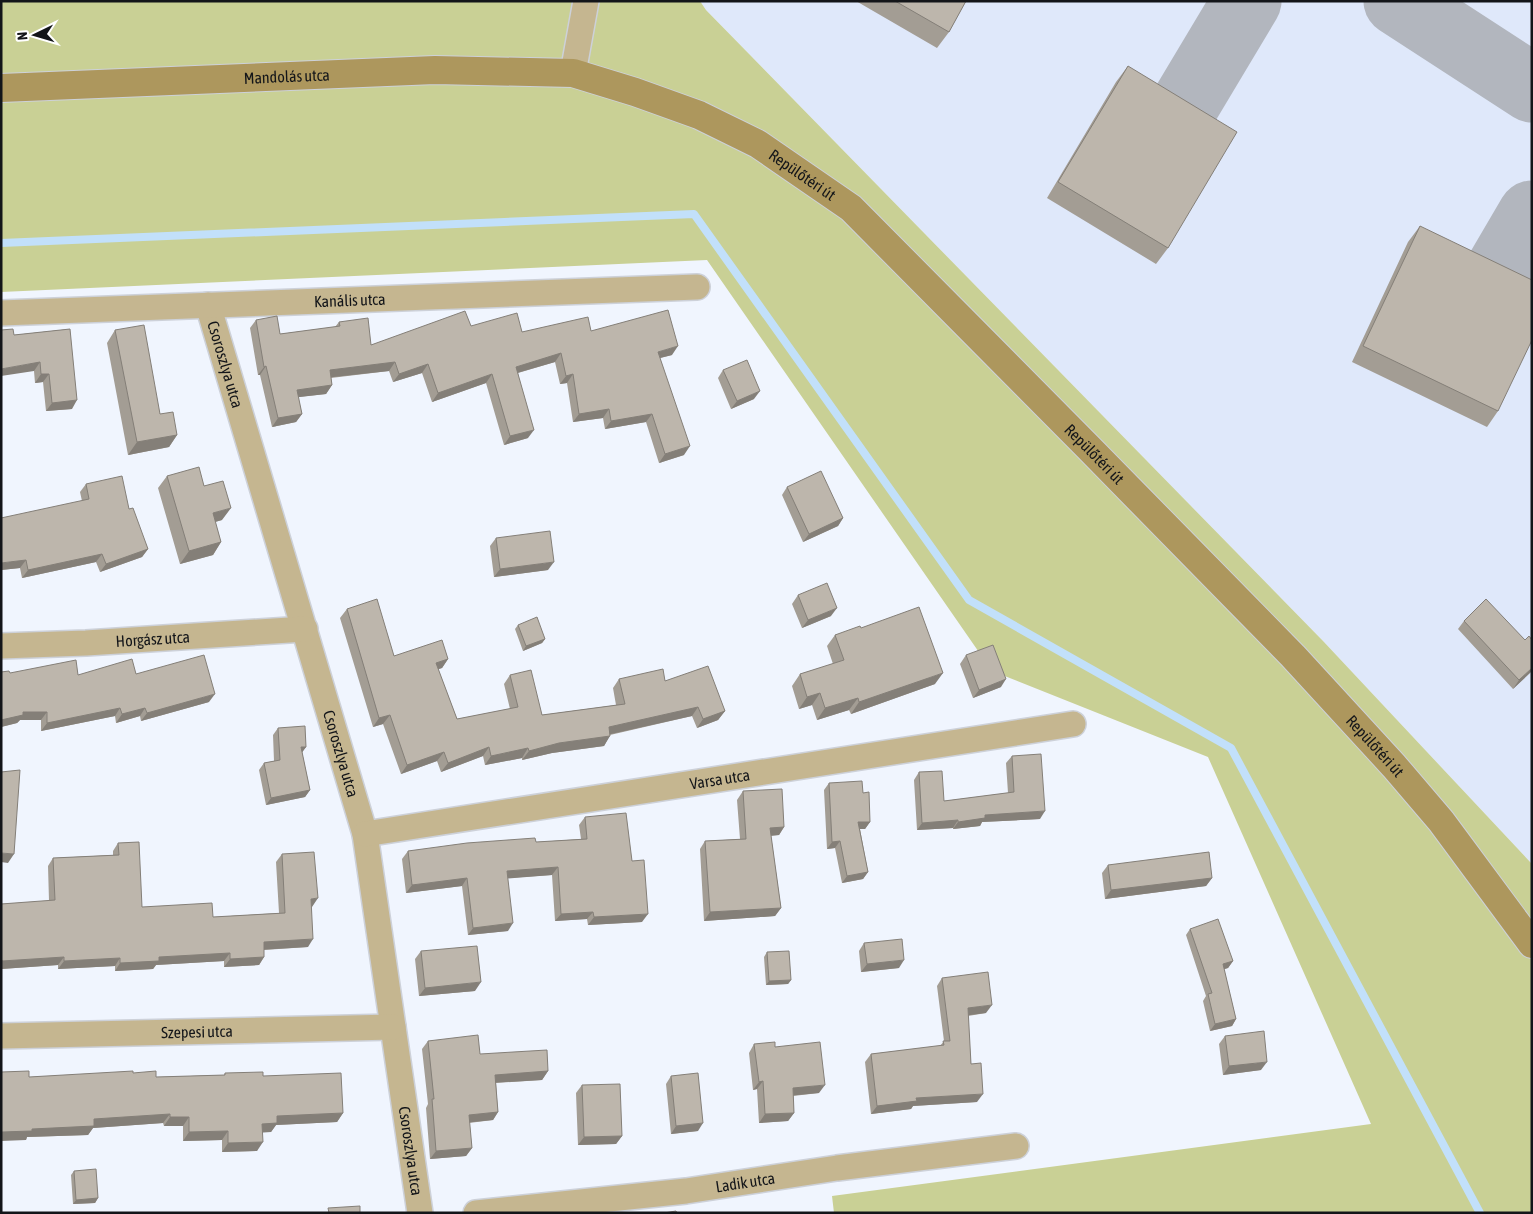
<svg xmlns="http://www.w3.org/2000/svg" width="1533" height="1214" viewBox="0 0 1533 1214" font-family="'Asap Condensed',sans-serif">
  <rect width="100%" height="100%" fill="#f0f5fe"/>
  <path fill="#dfe8fa" d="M700,1h832v863l-208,-222 -618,-632z"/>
  <path fill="#c9d095" d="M1,1h699l6,9 618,632 208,222v349h-698l-2,-17 539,-72 -163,-367 -216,-86 -285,-411 -706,32z"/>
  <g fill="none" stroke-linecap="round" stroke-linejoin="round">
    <path stroke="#c2e0fa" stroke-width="8" d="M1,243l693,-29 275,386 262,148 249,465"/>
    <path stroke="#b2b6be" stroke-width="69" d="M1398,1l134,87
      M1183,108l64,-107
      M1498,273l34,-58"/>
    <g stroke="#cdd1d9" stroke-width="28">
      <g id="street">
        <path d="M573,73l13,-72"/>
        <path id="s1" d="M208,305l157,529 55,379"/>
        <path id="s2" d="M1,313l696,-26"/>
        <path id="s3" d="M1,646l85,-3 219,-14"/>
        <path id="s4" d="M365,834l708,-110"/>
        <path id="s5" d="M1,1036l392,-9"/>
        <path id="s6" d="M476,1213l210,-22 151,-23 179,-22"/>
      </g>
    </g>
    <g stroke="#cdd1d9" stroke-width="30">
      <g id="secondary">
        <path id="s7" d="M1,88l434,-18 138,3 62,19 64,23 59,29 93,64 237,239 205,209 101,110 47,55 91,123"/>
      </g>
    </g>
    <use href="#street" stroke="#c5b690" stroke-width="25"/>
    <use href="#secondary" stroke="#ad975d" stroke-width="28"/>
  </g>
  <path fill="#a39d94" d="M856,1h110l-17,31 -12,16z
    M1128,66l40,182 -12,16 -109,-66 69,-116z
    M1420,226l78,185 -11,16 -135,-65 56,-120z
    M256,320l24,14 55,-7 4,-5 32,23 100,-19 51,6 69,-1 81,24 -12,3 24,97 -25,8 -13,-41 -41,7 -2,-11 -30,4 -6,-39 -7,1 -5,-22 -37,11 10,65 -24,7 -18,-62 -54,19 -10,-29 -29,9 -4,-11 -58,7 1,7 -6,9 -28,3 4,17 -6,8 -24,5 -12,-52h-2l-8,-47z
    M70,329l2,80 -26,2 -3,-29 -8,1 -1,-12 -20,-36z
    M115,330l45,84 17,21 -8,12 -41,8 -21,-112z
    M723,370l31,29 -23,10 -13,-31z
    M167,476l37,10 18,34 -7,2 6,20 -8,13 -33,9 -22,-76z
    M86,484l43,25 19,40 -6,8 -42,15 -4,-10 -74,16 -2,-10 -19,2 81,-69 -2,-9z
    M787,487l56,31 -5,8 -35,16 -21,-47z
    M496,538l52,32 -54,7 -4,-31z
    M798,595l33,21 -29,12 -10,-24z
    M347,609l47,47 54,3 -6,9 -4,1 19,50 53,-10 -6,-25 6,-9 32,40 74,-10 -3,-17 6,-9 46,2 60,30 -7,9 -21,8 -5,-12 -82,19 -6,11 -52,7 -30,7v-2l-37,7 -2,-9 -42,16 -4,-11 -36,13 -18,-50 -10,3 -33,-109z
    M1464,621l68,50 -19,18 -55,-60z
    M518,625l27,14 -3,4 -19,8 -8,-22z
    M861,628l74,56 -84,30 -2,-4 -32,10 -5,-15 -13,4 -7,-23 8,-12 33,-10 -6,-18 8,-11z
    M966,655l35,32 -28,11 -13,-34z
    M1,672l9,1 68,2 58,-1 73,28 -68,19 -1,-5 -24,7 -1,-7 -74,15v-11h-21l-3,3 -16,4z
    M278,728l28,19 -4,5 8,38 -5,7 -39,8 -7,-35 5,-7 10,-2 -1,-26z
    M1012,756l28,63 -58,3 -2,4 -27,3v-1l-36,2 -3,-50 5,-8 25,29 64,-8 -2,-30z
    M829,783l34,10 7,29 -5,7h-5l8,43 -5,7 -21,4 -7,-35 -8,1 -3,-59z
    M743,791l41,36 -5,8 -8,1 10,72 -6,8 -71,5 -4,-72 5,-8 35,-2 -3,-39z
    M585,817l47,44 10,61 -54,3 -1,-6 -32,2 -3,-46 -44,3v53l-40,4 -6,-49 -56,7 -4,-34 6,-8 173,-12 -2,-14z
    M118,843l24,64 71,10 66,-4 -3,-51 6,-8 30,53 -4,40 -44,3v7l-5,8 -35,2v-6l-68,4 -3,4 -38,2v-5l-57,3v-4l-57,4v-65l48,-3 -1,-35 5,-8 60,-3v-4z
    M1108,865l104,13 -6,8 -101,13 -3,-26z
    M1190,929l43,32 -5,7 -4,1 12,50 -4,7 -22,5 -7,-30 3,-5 -20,-61z
    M864,943l35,25 -38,4 -2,-21z
    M421,951l54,40 -56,5 -4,-37z
    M767,952l24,28 -3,4 -22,1 -2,-28z
    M942,978l44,35 -18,3 3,48 6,38 -64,4 -2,3 -40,5 -6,-52 6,-8 69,-8 4,-5 -7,-55z
    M1225,1036l36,34 -38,5 -4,-31z
    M428,1041l120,30 -6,9 -46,3 2,29 -5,8 -24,3 3,25 -6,8 -36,3 -4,-51 2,-4 -6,-55z
    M754,1044l21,3 44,46 -26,3 1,17 -6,8 -29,2 -2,-34 -4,1 -4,-37z
    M133,1073l23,4 68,-2 1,-2 38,3 80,37 -6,9 -61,3 -5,7h-8l-6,19 -35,1v-12l-39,1v-15h-19l-1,-3 -70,5 -5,7 -61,2 -1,3 3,-63z
    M671,1076l27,55 -27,3 -5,-50z
    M582,1085l40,51 -6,8 -38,1 -2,-52z
    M74,1171l24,27 -3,5 -22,1 -2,-29z"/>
  <path fill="#847f78" d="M678,346l-6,9 -20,5 6,-8z
    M561,353l-6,9 -45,13 6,-8z
    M40,362l-6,9 -33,5v-7z
    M395,362l-6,9 -65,7 6,-8z
    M428,364l-6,9 -29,9 6,-8z
    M266,366l-6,9h-2l6,-8z
    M41,374h8l-6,8 -8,1z
    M492,374l-6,9 -54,19 6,-9z
    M573,374l-6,9 -7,1 6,-8z
    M332,385l-6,9 -35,4 6,-8z
    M760,391l-6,8 -23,10 6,-8z
    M77,400l-5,9 -26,2 6,-8z
    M609,409l-6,9 -30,4 6,-8z
    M302,414l-6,8 -24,5 6,-9z
    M652,414l-6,8 -41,7 6,-8z
    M534,430l-6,8 -24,7 6,-9z
    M177,435l-8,12 -41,8 9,-13z
    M690,446l-6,9 -25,8 6,-9z
    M231,508l-9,12 -18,5 9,-12z
    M843,518l-5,8 -35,16 6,-8z
    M221,542l-8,13 -33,9 9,-13z
    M148,549l-6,8 -42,15 6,-8z
    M102,554l-6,8 -74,16 6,-8z
    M26,560l-6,8 -19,2v-7z
    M554,562l-6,8 -54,7 6,-8z
    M837,608l-6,8 -29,12 6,-8z
    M545,639l-3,4 -19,8 3,-5z
    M448,659l-6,9 -12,4 6,-9z
    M1532,668v3l-19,18 6,-9z
    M943,673l-8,11 -84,30 8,-12z
    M1006,679l-5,8 -28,11 6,-8z
    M820,693l-8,12 -13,4 8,-12z
    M215,694l-6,8 -68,19 6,-8z
    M858,698l-9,12 -32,10 8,-12z
    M698,707l-6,9 -90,20 7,-9z
    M120,708l-5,8 -74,15 6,-8z
    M145,708l-5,8 -24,7 6,-9z
    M725,711l-7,9 -21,8 6,-9z
    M23,712h24l-6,8h-21l-3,3 -16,4v-7z
    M390,715l-7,9 -10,3 6,-9z
    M610,736l-6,10 -52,7 -30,7 7,-9 30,-8z
    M301,747h5l-5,7z
    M489,747l-6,9 -42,16 7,-9z
    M528,748l-6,10 -37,7 6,-9z
    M444,752l-7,9 -36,13 6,-9z
    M310,790l-5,7 -39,8 5,-7z
    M1045,811l-5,8 -58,3 -2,4 -27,3 5,-7 27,-7z
    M958,820l-5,8 -36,2 5,-7z
    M858,822h12l-5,7h-12z
    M784,827l-5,8 -15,1 6,-8z
    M840,841l-5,7 -8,1 5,-7z
    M1,853l13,1 -6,9 -7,-1z
    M558,867l-6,8 -50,4 5,-8z
    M868,872l-5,7 -21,4 5,-7z
    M467,878l-5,8 -56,7 6,-8z
    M1212,878l-6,8 -101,13 6,-9z
    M318,898l-6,9h-7l6,-8z
    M781,908l-6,8 -71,5 6,-9z
    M593,912l-6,7 -32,2 6,-7z
    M648,914l-6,8 -54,3 6,-8z
    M513,923l-5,8 -40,4 5,-7z
    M313,939l-5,8 -50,3 6,-8z
    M230,953l-6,8 -68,4 -3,4 -38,2 5,-8 39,-6z
    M64,957l-6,8 -57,4v-6l1,-2z
    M264,957l-5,8 -35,2 6,-8z
    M120,958l-5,8 -57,3 6,-8z
    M904,960l-5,8 -38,4 6,-8z
    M1233,961l-5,7 -10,3 5,-7z
    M791,980l-3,4 -22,1 3,-4z
    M481,982l-6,9 -56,5 6,-8z
    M992,1005l-6,8 -24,3 6,-8z
    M1236,1019l-4,7 -22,5 5,-7z
    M1267,1062l-6,8 -38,5 6,-9z
    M548,1071l-6,9 -53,3 6,-8z
    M763,1081l-6,8 -4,1 6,-8z
    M825,1085l-6,8 -32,3 6,-8z
    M983,1094l-6,8 -64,4 -2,3 -40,5 6,-8 39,-8z
    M498,1112l-5,8 -30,3 6,-8z
    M343,1113l-6,9 -61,3 -5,7 -15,1 6,-9 15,-8z
    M794,1113l-6,8 -29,2 6,-9z
    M170,1114l-7,9 -70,5 -5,7 -61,2 -1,3 -25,1v-9l31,-3 62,-10z
    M170,1117h19l-6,9h-19z
    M703,1123l-5,8 -27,3 5,-8z
    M228,1131l-6,9 -39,1 6,-9z
    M622,1136l-6,8 -38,1 6,-8z
    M263,1142l-6,9 -35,1 6,-9z
    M472,1148l-6,8 -36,3 6,-8z
    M98,1198l-3,5 -22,1 3,-4z"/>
  <path fill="#bdb6ac" stroke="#847f78" d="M895,1h71l-17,31z
    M1128,66l109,66 -69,116 -110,-66z
    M1420,226l112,54v60l-34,71 -135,-65z
    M668,310l10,36 -20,6 32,94 -25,8 -13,-40 -41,7 -2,-12 -30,5 -6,-40 -7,2 -5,-23 -45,14 18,63 -24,6 -18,-62 -54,19 -10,-29 -29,10 -4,-12 -65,8 2,15 -35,5 5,24 -24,4 -12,-52 -2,1 -8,-47 21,-4 3,18 60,-8 -1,-4 29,-4 3,27 94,-34 6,15 46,-13 5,19 66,-15 3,14z
    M144,325l16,89 13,-2 4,23 -40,7 -22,-112z
    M13,329l1,6 56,-6 7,71 -25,3 -3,-29h-8l-1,-12 -39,7v-39z
    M747,360l13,31 -23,10 -14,-31z
    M199,467l5,19 19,-5 8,27 -18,5 8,29 -32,9 -22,-75z
    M821,471l22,47 -34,16 -22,-47z
    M122,476l7,33 4,-1 15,41 -42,15 -4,-10 -74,16 -2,-10 -25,3v-45l88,-19 -3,-15z
    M550,531l4,31 -54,7 -4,-31z
    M827,583l10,25 -29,12 -10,-25z
    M377,599l17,57 48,-16 6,19 -12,4 21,56 61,-12 -8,-32 21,-5 11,45 83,-11 -6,-25 44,-10 2,12 43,-15 17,45 -22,8 -5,-12 -89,20 1,9 -51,7 -30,8 -1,-3 -37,8 -2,-9 -41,16 -4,-11 -37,13 -17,-50 -11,3 -32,-109z
    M1486,599l39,41 4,-4 3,4v28l-13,12 -55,-59z
    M919,607l24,66 -84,29 -1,-4 -33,10 -5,-15 -13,4 -7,-23 44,-14 -9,-25 25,-9 1,2z
    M537,617l8,22 -19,7 -8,-21z
    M993,645l13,34 -27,11 -13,-35z
    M204,655l11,39 -68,19 -2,-5 -23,6 -2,-6 -73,15v-11h-24v3l-22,5v-48l8,-1 1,2 66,-13 2,15 54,-16 4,15z
    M305,726l1,21h-5l9,43 -39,8 -7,-35 16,-3 -2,-32z
    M1041,754l4,57 -60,4v3l-27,4v-2l-36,3 -3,-51 23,-1 2,30 70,-9 -2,-36z
    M20,770l-6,84 -13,-1v-81z
    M862,781l1,12 6,-1 1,30h-12l10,50 -21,4 -7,-35 -8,1 -3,-59z
    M782,789l2,38 -14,1 11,80 -71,4 -5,-71 41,-2 -3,-48z
    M626,813l6,48 12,-1 4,54 -54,3 -1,-5 -32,2 -3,-47 -51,4 6,52 -40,5 -6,-50 -55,7 -4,-34 59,-8 68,-5 1,4 51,-3 -2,-22z
    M139,842l3,65 70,-4 1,14 72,-4 -3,-59 32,-2 4,46 -7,1 2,40 -49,3v15l-34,2v-6l-71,4v4l-39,2v-5l-56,3v-4l-62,4v-1h-1v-56l54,-4 -2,-42 66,-3 -1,-12z
    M1209,852l3,26 -101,12 -3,-25z
    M1218,919l15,42 -10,3 13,55 -21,5 -7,-30 4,-1 -22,-64z
    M902,939l2,21 -37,4 -3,-21z
    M477,946l4,36 -56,6 -4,-37z
    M789,951l2,29 -22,1 -2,-29z
    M988,972l4,33 -24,3 3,56 10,-1 2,31 -67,4 1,3 -40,5 -6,-52 73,-9 -1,-4h7l-8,-63z
    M1264,1031l3,31 -38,4 -4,-30z
    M478,1035l2,19 67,-4 1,21 -53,4 3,37 -29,3 3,33 -36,3 -4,-52h2l-6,-58z
    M775,1042v5l45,-5 5,43 -32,3 1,25 -29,1 -2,-33 -4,1 -5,-38z
    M29,1071v6l104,-6v2l23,-2v6l69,-2v-2l38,-1v4l78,-3 2,40 -66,3v7l-15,1 1,18 -35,1v-12l-39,1v-15h-19v-3l-76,5v7l-62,3v2l-31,1v-60z
    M698,1073l5,50 -27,3 -5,-50z
    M620,1084l2,52 -38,1 -2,-52z
    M96,1169l2,29 -22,2 -2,-29z
    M360,1206v7h-31l-1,-5z
    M676,1211l1,2h-13z"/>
  <g text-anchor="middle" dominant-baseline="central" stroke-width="4" stroke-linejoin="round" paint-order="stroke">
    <g font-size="16" fill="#131519" stroke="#fff">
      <text stroke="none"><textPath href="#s7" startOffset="286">Mandolás utca</textPath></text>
      <text stroke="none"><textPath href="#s7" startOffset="825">Repülőtéri út</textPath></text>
      <text stroke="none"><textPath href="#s2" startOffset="349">Kanális utca</textPath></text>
      <text stroke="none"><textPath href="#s1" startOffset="62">Csoroszlya utca</textPath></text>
      <text stroke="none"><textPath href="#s7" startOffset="1230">Repülőtéri út</textPath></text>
      <text stroke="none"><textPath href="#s3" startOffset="152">Horgász utca</textPath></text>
      <text stroke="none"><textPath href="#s7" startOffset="1635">Repülőtéri út</textPath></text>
      <text stroke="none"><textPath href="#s1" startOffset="468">Csoroszlya utca</textPath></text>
      <text stroke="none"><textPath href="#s4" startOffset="359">Varsa utca</textPath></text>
      <text stroke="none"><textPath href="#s5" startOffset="196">Szepesi utca</textPath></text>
      <text stroke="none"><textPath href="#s1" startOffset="872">Csoroszlya utca</textPath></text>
      <text stroke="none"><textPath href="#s6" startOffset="271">Ladik utca</textPath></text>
    </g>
  </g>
  <rect width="1533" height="1214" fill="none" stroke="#131519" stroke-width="5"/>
  <g transform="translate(35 35) rotate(265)" stroke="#ffffff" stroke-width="4" paint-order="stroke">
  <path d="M0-4L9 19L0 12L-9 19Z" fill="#131519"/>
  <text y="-8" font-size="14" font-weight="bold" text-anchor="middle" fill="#131519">N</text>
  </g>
</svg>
